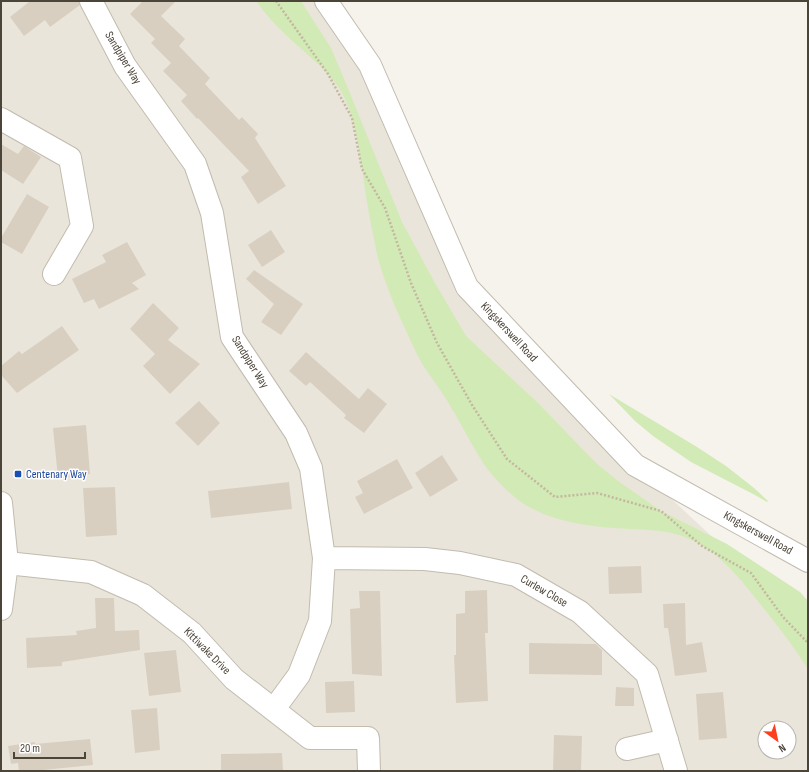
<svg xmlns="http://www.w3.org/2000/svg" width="809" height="772" viewBox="0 0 809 772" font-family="'Sofia Sans Condensed',sans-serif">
  <rect width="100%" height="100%" fill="#f6f3ec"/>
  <path fill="#eae5da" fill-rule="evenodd" d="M1,1h325l44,64 97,222 168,178 173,161v145h-807zM765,728h24v24h-24z"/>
  <path fill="#d2eab5" d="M256,1h45l30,47 16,38 55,136 33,61 31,53 72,67 58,60 22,18 43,30 66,33 73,48 8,9v68c-14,-22 -30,-43 -47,-64 -20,-25 -41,-53 -72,-66 -18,-9 -39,-9 -60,-10 -33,-2 -69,-5 -100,-22 -13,-7 -25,-19 -35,-30 -16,-18 -29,-47 -42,-68 -9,-17 -21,-31 -31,-47 -9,-17 -16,-34 -24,-51 -9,-22 -18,-44 -22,-67 -5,-23 -9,-46 -12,-69 -4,-23 -6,-47 -15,-69 -3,-9 -8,-17 -14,-25 -7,-9 -17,-18 -26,-26 -19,-17 -38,-34 -52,-54z
    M609,394l88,53 29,19 28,22 14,13 -1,1 -12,-7 -64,-33 -38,-26 -18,-15z"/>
  <path fill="#d8cfc1" d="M30,1h49l1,4 -30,22 -5,-7 -21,16 -14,-19z
    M143,1h33l-15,15 24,23 -6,7 31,32 -5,6 34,36 3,-3 16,17 -3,4 31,48 -28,18 -17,-27 8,-6 -51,-53 -1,1 -16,-18 6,-6 -24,-24 8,-8 -20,-20 4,-4 -25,-25z
    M1,144l17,10 6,-8 17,11 -18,27 -22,-14z
    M27,194l22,13 -27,47 -21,-12v-4z
    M271,230l14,22 -23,15 -14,-22z
    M127,242l19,33 -14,8 7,6 -40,20 -5,-10 -10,4 -12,-24 34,-17 -4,-7z
    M254,270l49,34 -22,31 -20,-13 13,-18 -28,-25z
    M153,303l26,25 -11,12 32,24 -30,30 -27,-28 12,-12 -25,-25z
    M62,326l17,24 -62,43 -16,-18v-9l18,-15 3,3z
    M306,352l53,47 9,-11 19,16 -23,29 -20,-15 2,-3 -36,-33 -4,4 -17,-15z
    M199,401l21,22 -22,23 -23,-23z
    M86,425l4,49 -32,4 -5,-50z
    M442,455l16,25 -28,17 -15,-24z
    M397,459l16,29 -49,26 -9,-17 8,-4 -6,-12z
    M289,482l3,27 -81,9 -3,-27z
    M115,487l2,48 -31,2 -3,-49z
    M641,566l1,27 -33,1 -1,-27z
    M487,590l1,43h-3l3,68 -32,2 -2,-48h2v-41l9,-1v-22z
    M359,591h21l2,85 -30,-2 -2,-65 10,-1z
    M95,598h19l1,33 24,-1 1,20 -78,12v4l-35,2 -1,-30 51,-3 -1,-4 20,-3z
    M685,603l1,42 16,-3 5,30 -32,4 -7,-48h-4l-1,-24z
    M529,643l67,1 6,6v25l-73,-1z
    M176,650l5,42 -32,4 -5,-43z
    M354,681l1,31 -29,1 -1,-31z
    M616,687l18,1v18h-19z
    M723,692l4,46 -28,2 -3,-46z
    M157,708l3,42 -25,3 -4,-43z
    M554,735l28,1 -1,35h-28z
    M90,739l3,26 -60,6h-14l-1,-8 -7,1 -3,-18 27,-4v2z
    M282,753l1,18h-62v-17z"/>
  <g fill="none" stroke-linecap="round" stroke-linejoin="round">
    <g stroke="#c2bbae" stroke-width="24">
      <path id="minor" d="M91,1l34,65 70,98 17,49 20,124 64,96 15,35 13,90 -4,63 -21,54 -25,34
        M326,1l44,64 97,222 168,178 173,96
        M1,119l69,39 12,68 -28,48
        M1,503l6,60 -6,46
        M324,558l101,1 35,4 56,12 64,37 67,62 29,97
        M7,563l84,9 52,23 49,38 42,46 76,59h58l1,33
        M627,749l40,-9"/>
    </g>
    <path stroke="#c4b79f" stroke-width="2.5" stroke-dasharray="2 2" stroke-linecap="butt" d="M276,1l52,73 24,44 10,51 23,39 26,75 26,60 35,62 35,54 48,38 42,-4 64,18 41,35 49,27 32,44 25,26"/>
    <use href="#minor" stroke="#fff" stroke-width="22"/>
  </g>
  <rect fill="#1a4fb4" stroke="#fff" stroke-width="1.5" x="14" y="470" width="8" height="8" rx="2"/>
  <g text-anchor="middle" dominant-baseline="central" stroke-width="3" stroke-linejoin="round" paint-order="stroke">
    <g font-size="12" fill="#4b4439" stroke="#fff">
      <text transform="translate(123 58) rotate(59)">Sandpiper Way</text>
      <text transform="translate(509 332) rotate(47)">Kingskerswell Road</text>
      <text transform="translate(250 362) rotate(58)">Sandpiper Way</text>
      <text transform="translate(758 533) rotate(29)">Kingskerswell Road</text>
      <text transform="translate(544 591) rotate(30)">Curlew Close</text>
      <text transform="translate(207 651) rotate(45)">Kittiwake Drive</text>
    </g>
    <g font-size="12" fill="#164399" stroke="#fff" text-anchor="start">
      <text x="26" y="474">Centenary Way</text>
    </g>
  </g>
  <rect width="809" height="772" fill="none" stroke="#4b4439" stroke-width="4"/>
  <g transform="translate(777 740) rotate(147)"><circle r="19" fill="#ffffff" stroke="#b7b4b0"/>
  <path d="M0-3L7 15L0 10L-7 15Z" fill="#fc3f1d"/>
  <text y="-6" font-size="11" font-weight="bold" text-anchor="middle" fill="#4b4439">N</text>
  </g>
  <path d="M14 752v6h71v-6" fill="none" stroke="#4b4439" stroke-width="2"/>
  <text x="20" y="752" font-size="12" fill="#4b4439" stroke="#ffffff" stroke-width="3" paint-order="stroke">20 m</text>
</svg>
